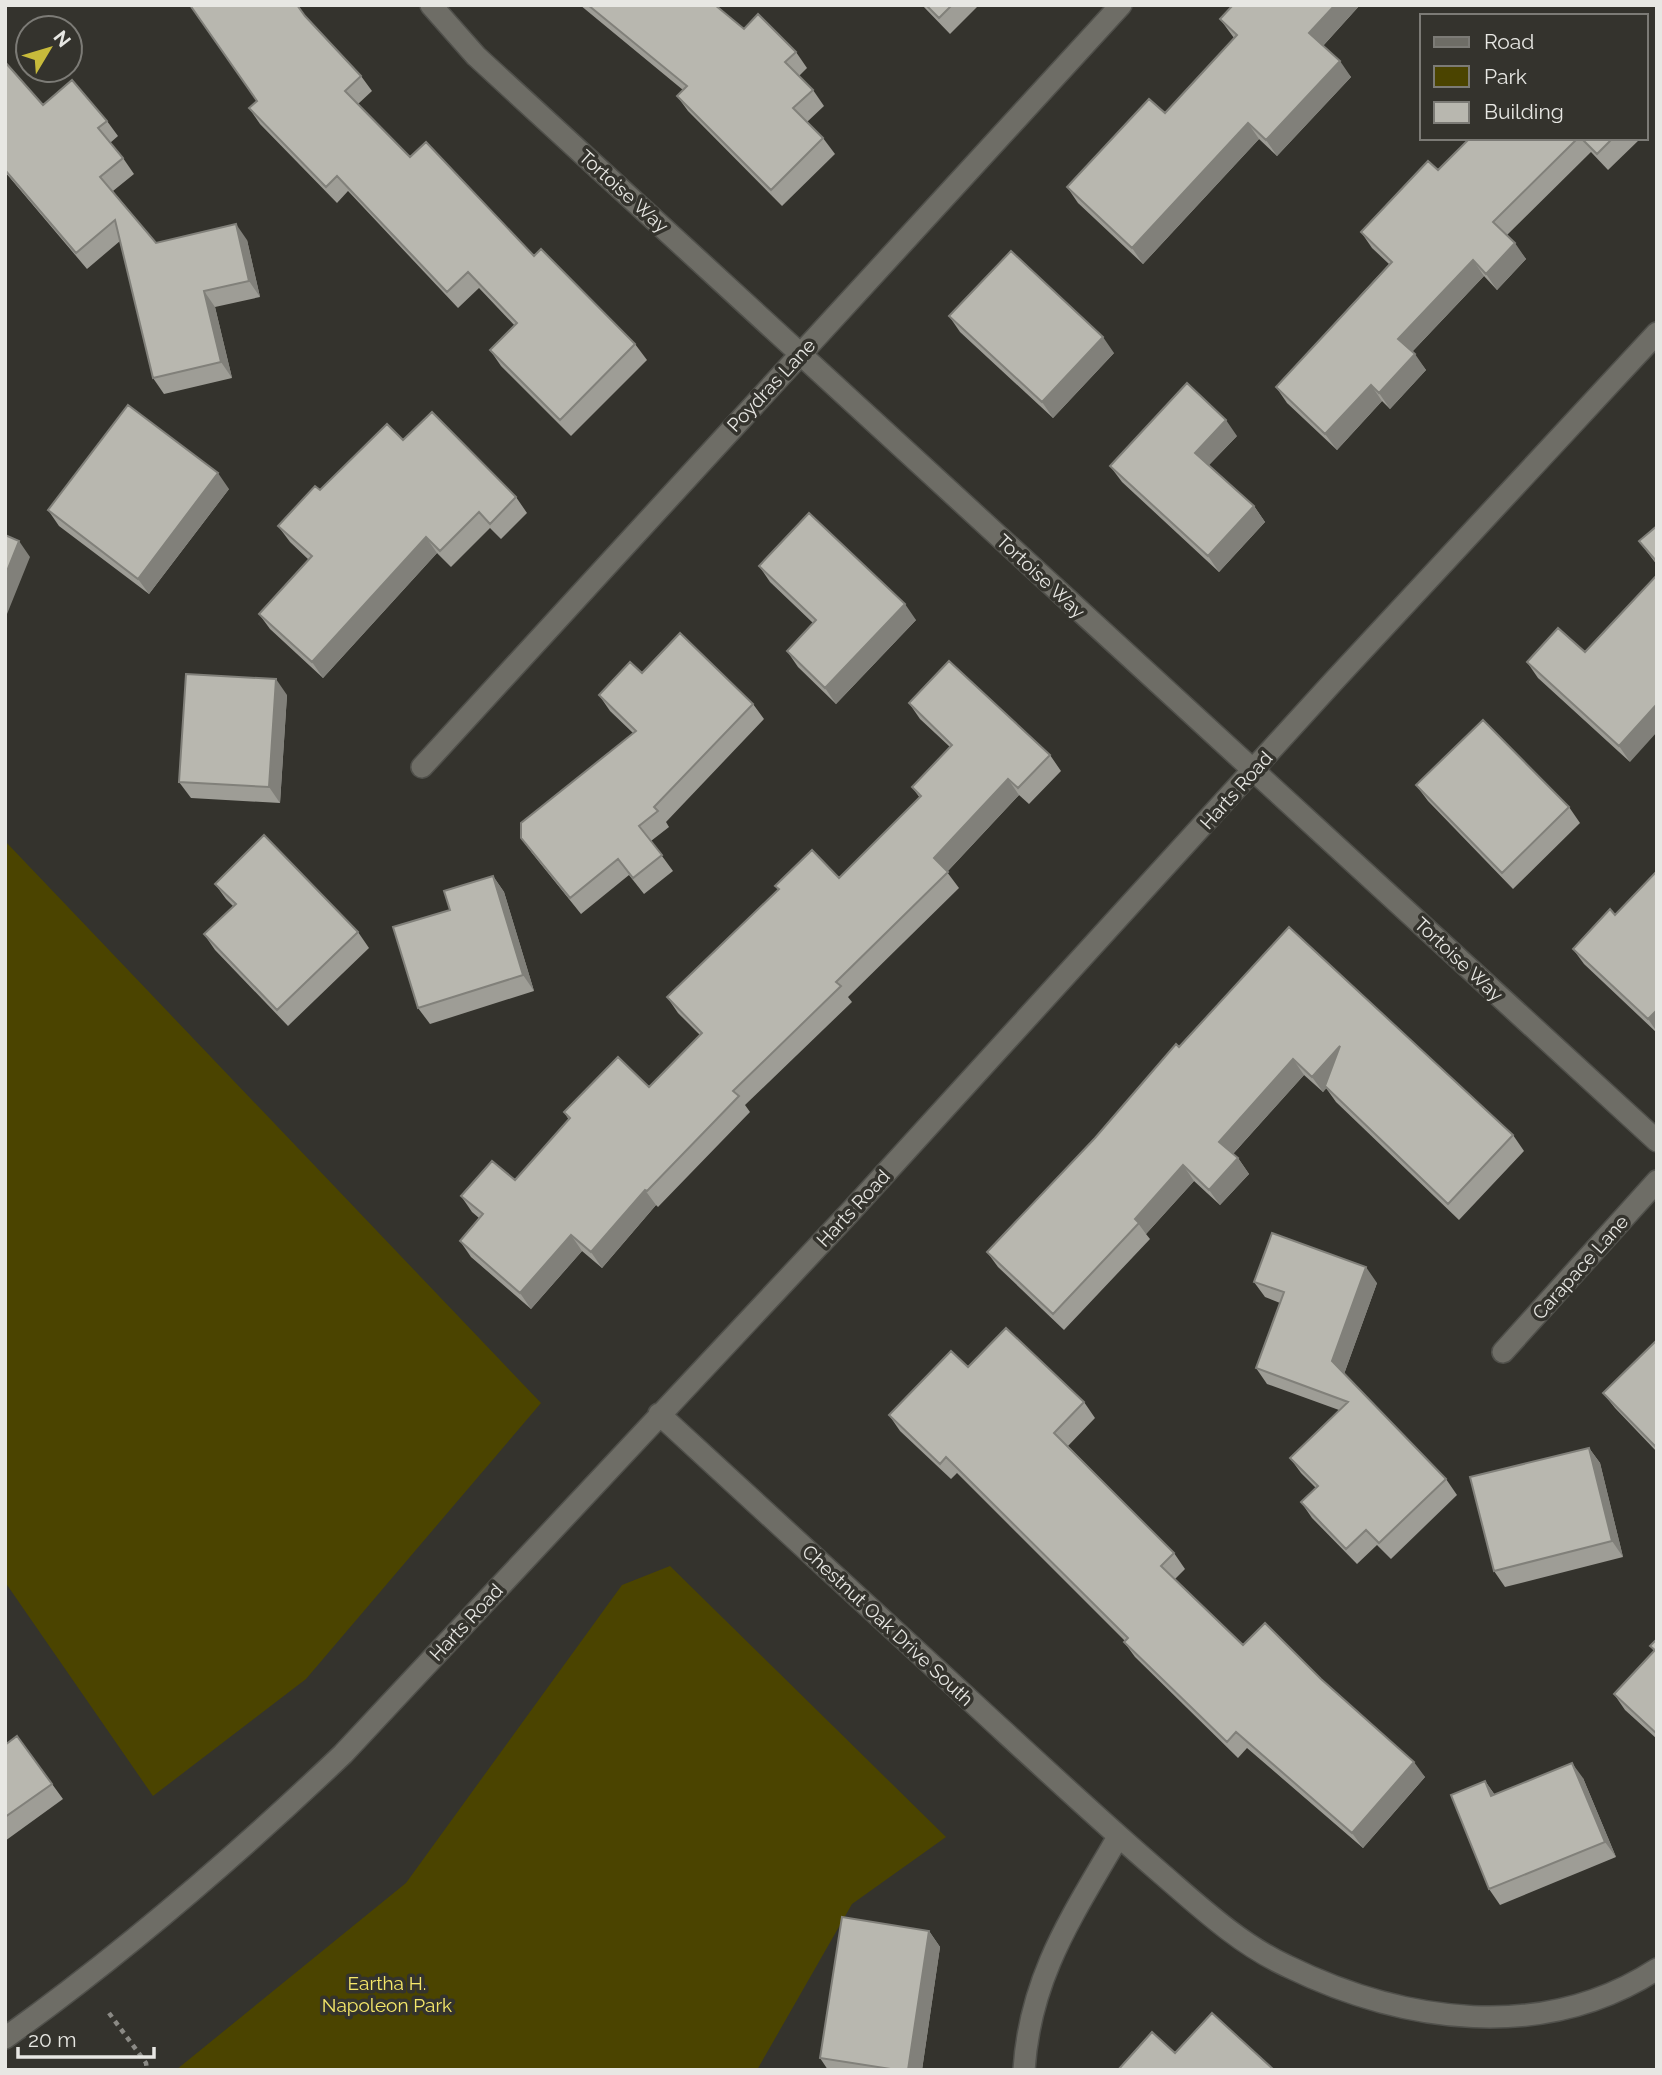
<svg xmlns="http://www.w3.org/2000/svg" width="1662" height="2075" viewBox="0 0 1662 2075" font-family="Raleway,sans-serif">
  <rect width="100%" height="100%" fill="#34332d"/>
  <path fill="#4b4400" d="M5,841l536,562 -235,276 -153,117 -148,-214z
    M670,1566l276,271 -94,67 -95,166h-581l230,-187 216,-298z"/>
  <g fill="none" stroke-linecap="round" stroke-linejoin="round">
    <g stroke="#50504b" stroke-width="24">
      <path id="minor" d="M431,5l45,51 1181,1085
        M422,767l699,-762
        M1503,1352l154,-171
        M659,1414c104,96 208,192 313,288 63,58 126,117 191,173 38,33 78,70 124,91 117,57 256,77 370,3
        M5,2038c120,-86 231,-182 338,-284l509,-544 480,-527 325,-350
        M1024,2070c6,-94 49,-155 94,-233"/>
    </g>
    <path stroke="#8b8a85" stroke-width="4.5" stroke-dasharray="5 5" stroke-linecap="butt" d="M109,2013l37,50 1,7"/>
    <use href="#minor" stroke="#6e6d66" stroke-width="21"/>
  </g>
  <path fill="#9e9d96" d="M580,5h135l29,24 52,23 11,16 -8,8 14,14 11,16 -17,16 16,16 12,16 -53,52 -94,-95 -11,-15 6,-6z
    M922,5h57l-29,29z
    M1233,5h127l-37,41 28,31 -74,79 -18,-17 -116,125 -65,-61 -11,-16 98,-74 69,-75 -14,-19z
    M305,16l56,60 11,15 -14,13 52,53 124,99 101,88 12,16 -76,76 -70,-70 -11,-16 25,-24 -36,-38 -21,20 -110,-117 -11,12 -77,-79 -11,-16 8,-7z
    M5,62l38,43 64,16 11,15 -8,7 13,15 11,16 -21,17 43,52 91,-3 13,57 -45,10 17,71 -68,16 -11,-16 -33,-137 -33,28 -82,-97z
    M1470,138h168l1,2 -31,30 -17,-18 -84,83 19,24 -29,31 -13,-14 -72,76 14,18 -36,39 -8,-8 -45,49 -50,-47 -11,-16 113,-123 -17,-16 -11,-16 77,-62z
    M949,316l165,37 -61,65 -93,-86z
    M1237,436l-28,29 45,41 11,16 -46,50 -97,-90 -12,-16z
    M403,440l113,57 11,16 -26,26 -11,-11 -39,39 -14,-14 -114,125 -53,-49 -11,-15 50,-54 -19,-18 -12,-16 42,-36z
    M229,489l-80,105 -90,-68 -11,-16z
    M1657,526v39l-18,-24z
    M759,566l157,54 -80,84 -38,-37 -11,-16 26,-28 -43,-41z
    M1585,652l45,110 -92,-84 -11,-16z
    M642,673l111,31 11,15 -98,103 3,5 -18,14 22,30 -29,23 -15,-19 -48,39 -49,-61 -11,-15 112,-105 -23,-22 -11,-16z
    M287,695l-7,108 -89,-5 -12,-16z
    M909,703l141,52 11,16 -32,33 -10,-9 -72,77 12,16 -111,109 4,5 -107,103 5,7 -92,95 -2,-2 -54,63 -20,-17 -51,58 -60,-52 -11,-16 19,-23 -7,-6 -11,-16 54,-16 54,-60 -5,-8 85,-25 51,-52 -22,-22 -11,-16 111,-107 -3,-4 64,-8 81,-80 -8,-11 38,-40 -30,-28z
    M1416,785l153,22 11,16 -67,66 -85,-88z
    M1657,871v162l-73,-69 -11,-15 42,-34z
    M493,876l11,16 30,99 -104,33 -12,-16 32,-98z
    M215,884l143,48 11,16 -81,78 -73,-76 -11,-16 29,-28 -7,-7z
    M1289,927l224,208 11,16 -65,69 -123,-118 -10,-14 -3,4 -19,-17 -71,79 5,4 11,16 -29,31 -26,-24 -48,53 4,5 -86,91 -66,-63 -11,-15 108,-114z
    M1254,1282l123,1 -33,91 102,105 11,16 -66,64 -14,-14 -20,19 -45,-46 -11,-16 15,-14 -15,-15 -11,-15 49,-48 -72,-26 -11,-16 24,-65 -15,-6z
    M1657,1340v112l-42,-44 -12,-15z
    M968,1367l116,35 11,16 -27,28 106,107 11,16 -10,10 68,66 78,34 104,98 -62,71 -116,-100 -9,10 -103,-101 -11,-15 1,-1 -168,-168 -6,6 -51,-48 -11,-16z
    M1589,1448l11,15 23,94 -118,30 -11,-16z
    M1657,1639v100l-32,-29 -11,-16 40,-43 -4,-5z
    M17,1736l46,63 -58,42v-96z
    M1583,1778l33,79 -116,48 -11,-16 -4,-108 10,14z
    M929,1931l11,16 -18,123h-94l-8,-12z"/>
  <path fill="#81807a" d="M1335,5h25l-40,44 -11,-16z
    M1340,61l11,16 -74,79 -11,-16z
    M1248,123l11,16 -116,125 -11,-16z
    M236,224l11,16 13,57 -11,-16z
    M1515,243l11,16 -29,31 -11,-16z
    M1473,260l11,16 -75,79 -11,-16z
    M204,291l11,16 17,71 -11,-16z
    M1103,337l11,16 -61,65 -11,-16z
    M1415,354l11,16 -36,39 -11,-16z
    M1371,385l11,16 -45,49 -12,-16z
    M1226,420l11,16 -31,32 -11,-15z
    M218,473l11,16 -80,105 -11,-15z
    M1254,506l11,16 -46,50 -11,-16z
    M426,537l11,16 -114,125 -11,-16z
    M19,541l11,16 -25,62v-43z
    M905,604l11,16 -80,84 -11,-16z
    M276,679l11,16 -7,108 -11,-16z
    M1657,704v28l-27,30 -11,-16z
    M1008,779l11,16 -74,79 -11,-16z
    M493,876l11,16 30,99 -11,-16z
    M1657,1010v22l-9,-13z
    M1340,1046l11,16 -28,30 -11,-15z
    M1293,1059l11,16 -74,82 -11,-15z
    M1238,1158l11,16 -29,31 -11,-15z
    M1183,1165l11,16 -48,53 -11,-15z
    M645,1190l11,15 -54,63 -11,-16z
    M571,1235l11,16 -51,58 -11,-16z
    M1366,1267l11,16 -34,94 -11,-16z
    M1589,1448l11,15 23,94 -11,-16z
    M1414,1762l11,15 -62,71 -11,-15z
    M1572,1763l11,15 33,79 -11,-15z
    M1485,1781l11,16 -5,-1z
    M929,1931l11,16 -18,123h-14z"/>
  <path fill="#b8b7af" stroke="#81807a" stroke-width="2" d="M190,5h107l8,11 56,60 -16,15 65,66 16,-15 108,114 7,-7 94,95 -75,76 -70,-70 27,-27 -49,-51 -21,20 -110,-116 -11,11 -77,-79 8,-7z
    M588,5h127l29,24 14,-15 38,38 -11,10 28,28 -20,18 30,30 -52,52 -94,-94 10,-10z
    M926,5h26l-13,13z
    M1233,5h102l-26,28 31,28 -74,79 -18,-17 -116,125 -65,-61 82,-88 16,14 72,-78 -17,-16z
    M5,62l38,43 29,-25 35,41 -9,7 25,30 -23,19 56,66 80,-19 13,57 -45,10 17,71 -68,16 -38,-158 -39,33 -71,-83z
    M1470,138h108l-85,84 22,21 -29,31 -13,-14 -75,79 17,15 -36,39 -8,-8 -46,49 -49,-47 116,-125 -31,-30 67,-71 10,9z
    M1581,138h32l-16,16z
    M1011,251l92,86 -61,65 -93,-86z
    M1187,383l39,37 -31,33 59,53 -46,50 -98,-90z
    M128,405l90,68 -80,106 -90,-69z
    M432,412l84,85 -26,27 -11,-12 -39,39 -14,-14 -114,125 -53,-48 53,-58 -34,-30 37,-40 5,4 67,-66 16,16z
    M809,513l96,91 -80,84 -38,-37 29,-31 -57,-54z
    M1657,526v36l-18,-21z
    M5,535l14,6 -14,35z
    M1657,575v129l-38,42 -92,-84 31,-34 27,24z
    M680,633l73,71 -99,103 4,4 -19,15 23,29 -29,23 -15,-19 -48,39 -49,-60v-15l115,-92 -37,-36 31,-33 12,11z
    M949,661l101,94 -32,33 -10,-9 -74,79 14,14 -112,110 5,4 -108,105 6,5 -92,95 -2,-1 -54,62 -20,-17 -51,58 -60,-52 23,-27 -22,-18 31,-35 23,19 55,-62 -6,-6 54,-55 31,30 53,-54 -35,-36 112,-108 -4,-3 37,-36 27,28 82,-82 -9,-9 40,-42 -43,-42z
    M186,674l90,5 -7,108 -90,-5z
    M1483,720l86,87 -67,66 -86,-88z
    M264,835l94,97 -81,78 -73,-76 32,-30 -21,-20z
    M1657,871v139l-9,9 -75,-70 37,-40 5,6z
    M493,876l30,99 -105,33 -25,-81 57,-17 -6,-19z
    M1289,927l224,208 -65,69 -123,-118 15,-40 -28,31 -19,-18 -74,83 19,16 -29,32 -26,-25 -48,54 4,4 -86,91 -66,-62 108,-114 81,-94 3,3z
    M1272,1233l94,34 -34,94 114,118 -67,64 -13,-13 -20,19 -45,-47 17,-16 -28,-28 58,-56 -92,-34 28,-76 -30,-10z
    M1006,1328l78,74 -30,31 120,120 -13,13 82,79 22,-22 56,56 93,83 -62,71 -116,-101 -9,10 -103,-100 4,-4 -182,-181 -6,7 -51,-49 62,-64 17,16z
    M1657,1340v108l-54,-55z
    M1589,1448l23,93 -118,30 -24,-94z
    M1657,1639v95l-43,-40 41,-44 -5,-4z
    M17,1736l35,48 -47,33v-72z
    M1572,1763l33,79 -116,47 -38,-94 34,-14 6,15z
    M842,1917l87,14 -21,139h-11l-77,-12z
    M1212,2013l62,57h-156l34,-38 23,21z"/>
  <g text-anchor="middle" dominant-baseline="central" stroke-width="7" stroke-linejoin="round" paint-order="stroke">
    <g font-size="19" fill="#e7e7e3" stroke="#34332d">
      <text transform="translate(624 191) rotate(42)">Tortoise Way</text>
      <text transform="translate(771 385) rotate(-47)">Poydras Lane</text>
      <text transform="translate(1041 576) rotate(43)">Tortoise Way</text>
      <text transform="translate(1236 790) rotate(-48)">Harts Road</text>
      <text transform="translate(1459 959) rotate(43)">Tortoise Way</text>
      <text transform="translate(853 1208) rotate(-47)">Harts Road</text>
      <text transform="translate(1580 1267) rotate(-48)">Carapace Lane</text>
      <text transform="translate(466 1622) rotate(-47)">Harts Road</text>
      <text transform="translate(888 1625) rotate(43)">Chestnut Oak Drive South</text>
    </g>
    <g font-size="19" fill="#f5e76a" stroke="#34332d">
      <text x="387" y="1983">Eartha H.<tspan x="387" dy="22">Napoleon Park</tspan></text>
    </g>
  </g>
  <rect width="1662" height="2075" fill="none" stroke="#e7e7e3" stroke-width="14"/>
  <rect x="1420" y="14" width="228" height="126" fill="#34332d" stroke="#7c7b76" stroke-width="2"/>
  <rect x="1434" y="37" width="35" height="10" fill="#6e6d66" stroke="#7c7b76" stroke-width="2"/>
  <text x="1484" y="49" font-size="21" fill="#e7e7e3">Road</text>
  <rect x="1434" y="66" width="35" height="21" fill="#4b4400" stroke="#7c7b76" stroke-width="2"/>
  <text x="1484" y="84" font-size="21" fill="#e7e7e3">Park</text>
  <rect x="1434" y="102" width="35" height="21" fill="#b8b7af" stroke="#7c7b76" stroke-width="2"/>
  <text x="1484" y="119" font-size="21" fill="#e7e7e3">Building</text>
  <g transform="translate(49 49) rotate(52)"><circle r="33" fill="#34332d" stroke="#7c7b76" stroke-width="2"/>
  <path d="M0-5L12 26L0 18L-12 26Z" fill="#c8bb3b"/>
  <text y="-10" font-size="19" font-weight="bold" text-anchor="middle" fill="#e7e7e3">N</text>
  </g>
  <path d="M18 2047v10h136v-10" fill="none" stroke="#e7e7e3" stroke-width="3.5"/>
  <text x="28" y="2047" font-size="21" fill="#e7e7e3" stroke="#34332d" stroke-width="5" paint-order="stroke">20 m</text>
</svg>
